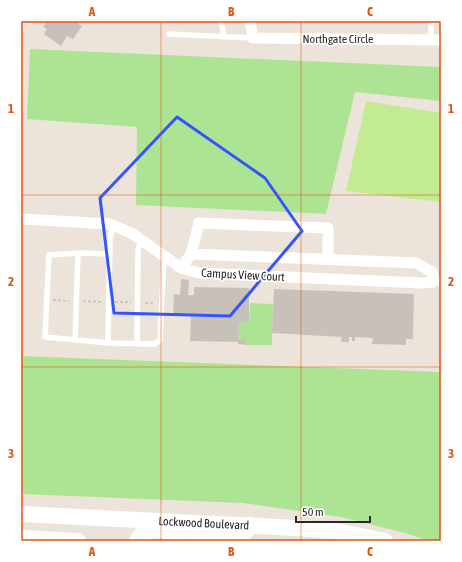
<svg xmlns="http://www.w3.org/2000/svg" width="462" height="562" viewBox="0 0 462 562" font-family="'Asap Condensed',sans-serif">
  <rect width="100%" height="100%" fill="#ece4da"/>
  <path fill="#ade494" d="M30,49l411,18v34l-86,-9 -29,122 -190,-9 1,-78 -110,-8z
    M250,303l23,1 -1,41h-26v-6h-8l1,-17h10z
    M21,356l420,16v169h-11l-25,-8 -64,-16 -98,-14 -222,-9z"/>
  <path fill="#c2ec90" d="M366,101l75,12v89l-95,-11z"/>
  <path fill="#c7c1ba" d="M47,21h27l8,5 -9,13 -6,-3 -6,10 -17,-12 3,-5 -4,-2z
    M181,279l8,1 -1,15h6v-8l55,1v34h-10l-1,17h8v6l-8,-1v-2l-48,-1 1,-26 -18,-1 1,-20 6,1z
    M274,289l140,5 -1,45h-7v6l-34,-1 1,-6 -18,-1v4h-3v-4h-3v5h-8l1,-5 -70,-4z"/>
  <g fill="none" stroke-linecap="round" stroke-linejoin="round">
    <path stroke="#c7c7c7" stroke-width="2" stroke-dasharray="3 2" stroke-linecap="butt" d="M53,300l16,1
      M83,301l20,1
      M115,302h16
      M145,303h10"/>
    <path stroke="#fff" stroke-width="5.5" d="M221,21l3,16
      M169,34l84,4
      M431,39v-18
      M113,225l-3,15 -2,103 47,1 5,-4 4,-83
      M75,340l3,-87
      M108,343l-63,-6 4,-82 31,-2 30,1
      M137,344l1,-94 3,-10"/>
    <path stroke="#fff" stroke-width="11" d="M250,21l3,17 188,2
      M21,219l89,5 23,10 48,34 18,5 222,10 13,-1 -2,-10 -16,-9 -225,-9 -10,14
      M191,254l8,-31 129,5v31"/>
    <g stroke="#fff" stroke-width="16">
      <path id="s1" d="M21,514l275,14 40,3 49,10"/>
      <path d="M21,538l57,3"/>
      <path d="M137,541c6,-12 19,-11 31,-11"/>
      <path d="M170,541l5,-3 59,3c8,-4 12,-8 16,-16"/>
    </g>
  </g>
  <path fill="none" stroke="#3455fe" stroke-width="3" stroke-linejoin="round" d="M177,117l88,61 37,53 -72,85 -116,-3 -14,-115z"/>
  <path fill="none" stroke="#de570d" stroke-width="1" stroke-opacity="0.55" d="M161,21v520M301,21v520M21,195h420M21,367h420"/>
  <g text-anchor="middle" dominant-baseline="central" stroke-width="3.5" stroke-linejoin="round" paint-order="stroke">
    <g font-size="12" fill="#292929" stroke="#fff">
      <text x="338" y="39">Northgate Circle</text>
      <text transform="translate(243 275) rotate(3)">Campus View Court</text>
      <text stroke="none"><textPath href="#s1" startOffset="183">Lockwood Boulevard</textPath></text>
    </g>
  </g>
  <rect width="462" height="562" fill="none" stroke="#ffffff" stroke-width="44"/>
  <path d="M296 516v6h74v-6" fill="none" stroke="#292929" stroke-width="2"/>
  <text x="302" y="516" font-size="12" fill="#292929" stroke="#ffffff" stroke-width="3" paint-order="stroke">50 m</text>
  <rect x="22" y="22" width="418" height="518" fill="none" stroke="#de570d" stroke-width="1.5"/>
  <g font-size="13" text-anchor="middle" font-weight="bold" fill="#de570d">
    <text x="92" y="16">A</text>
    <text x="231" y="16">B</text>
    <text x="370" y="16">C</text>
    <text x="11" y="113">1</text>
    <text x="451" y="113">1</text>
    <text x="11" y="286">2</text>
    <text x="451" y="286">2</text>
    <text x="11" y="458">3</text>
    <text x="451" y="458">3</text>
    <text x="92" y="556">A</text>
    <text x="231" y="556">B</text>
    <text x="370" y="556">C</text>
  </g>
</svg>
